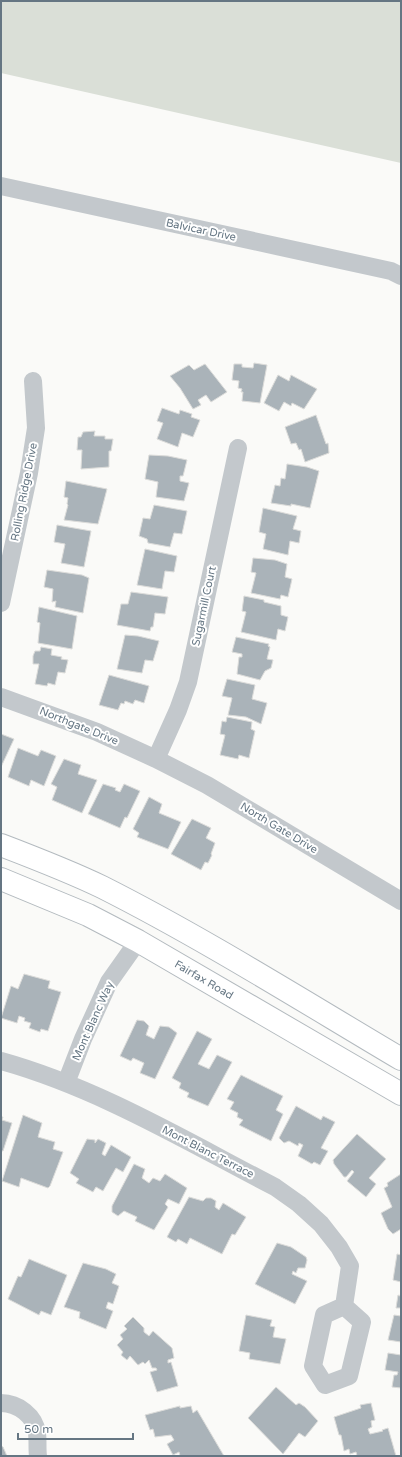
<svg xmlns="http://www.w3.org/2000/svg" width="402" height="1457" viewBox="0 0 402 1457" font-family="'Varela Round',sans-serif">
  <rect width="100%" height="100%" fill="#fafaf8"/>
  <path fill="#dadfd7" d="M1,1h400v162l-400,-90z"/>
  <path fill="#aab3b9" stroke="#dcdcda" d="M254,363l13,2 -7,38 -18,-2 1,-9h-2l1,-3 -4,-1 1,-7 -7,-1 2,-16h8v3l11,1z
    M205,364l22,28 -16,10 -5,-7 -8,5 3,5 -8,4 -13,-21 -10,-12 19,-11 5,5z
    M278,375l11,6 2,-6 26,14 -13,20 -12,-6 -1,3 -7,-4 -5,9 -15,-8z
    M162,408l17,6 1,-4 12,4 -1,3 9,3 -7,17 -11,-4 -4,14 -21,-8 6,-16 -6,-2z
    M316,415l10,29 2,-1 1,10 -24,9 -4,-13 -2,1 -3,-7 -5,1 -6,-17z
    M95,431l-1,5h11v3h8l-2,12h-2v16l-28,2 1,-19h-5l1,-13h3l2,-5z
    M149,455l19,1 19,4 -4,16h-3v5l9,2 -5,18 -28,-4 2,-15 -13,-3z
    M287,464l20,3 12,4 -9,37 -19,-4v2l-20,-3 4,-18 5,1 1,-8 4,1z
    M66,481l41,8 -9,35 -34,-4 4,-15 -1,-1 1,-6 -4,-1z
    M154,505l33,6 -5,23 -8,-1 -4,14 -22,-4 -1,-4 -8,-3 4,-18 7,1z
    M263,508l34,8 -4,13 8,2 -2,12 -9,-2 -2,14 -25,-6 3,-15 -7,-2z
    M57,525l34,6 -7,36 -23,-4 4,-19 -11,-2z
    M145,549l32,7 -3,16 -9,-1 -3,18 -25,-4z
    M253,558l22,2 12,4 -2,13 7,2 -4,18 -7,-2 -1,4 -29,-6 5,-20 -5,-1z
    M47,570l35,5 7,3 -6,35 -28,-6 1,-6 -4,1 1,-13 -9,-2z
    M131,592l37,5 -3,17 -10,-1 -2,14h-2l-1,4 -33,-6 4,-21h7z
    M244,596l20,4v2l17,4v9l7,2 -3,14 -7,-2 -2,11 -35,-8 5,-20 -4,-1z
    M39,607l38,9 -5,33 -34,-6 2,-20 -3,-1z
    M125,635l13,1 21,5 -6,20 -8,-1 -3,13 -25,-4z
    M236,637l33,7 -1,2 2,1 -3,12 6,1 -2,8 -6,3 -5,9 -23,-6 2,-17h3v-3l-10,-2z
    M41,647l11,2 -1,6 11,2 -1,2 7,1 -3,13 -7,-1 -3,13 -7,-2 -1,3 -12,-2 4,-20h-6v-8l2,-5h5z
    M109,675l40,11 -5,17 -9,-3 -2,4 -8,-3 -1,3 -3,-1 -3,7 -19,-5z
    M227,679l28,6 -3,14 15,4 -6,21 -15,-7 -18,-2 4,-17 -10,-2z
    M227,717l25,5 -1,7 4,2 -6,27 -10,-3 -1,4 -18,-4 5,-20 -5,-1 2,-13 4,1z
    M1,734l13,5 -13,28z
    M18,748l20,8 3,-6 15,6 -12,30 -13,-6 -2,6 -21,-9z
    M64,759l17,6 -3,9 19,6 -15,33 -30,-13 5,-13 -6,-3z
    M103,784l13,4 -1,2 5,2 4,-8 16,7 -13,27 -2,-1 -5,11 -32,-14z
    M149,797l13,7 -3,9 22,9 -13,27 -31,-12 2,-4 -6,-4z
    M192,819l19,9 -5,10 9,5 -4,11 1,1 -4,8 -3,-1 -4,8 -30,-16z
    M24,974l26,7 -2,7 13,4 -13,39 -7,-2 -1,3 -11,-4 2,-5 -7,-2 1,-3 -6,-2 -2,7 -16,-5 10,-32 7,3z
    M137,1020l7,1 5,5 -3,9 8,4 6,-13 9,1 8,6 -22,46 -15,-6 4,-10 -11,-5 -2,3 -11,-5z
    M197,1031l15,8 -14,25 11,5 8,-14 15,7 -24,44 -21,-9 2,-4 -10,-5 2,-5 -9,-5z
    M241,1075l42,21 -7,14 7,4 -12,27 -32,-16 4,-5 -6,-3 1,-4 -8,-4 4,-7 -7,-3z
    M296,1106l25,14 2,-4 12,6 -14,26 7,3 -8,14 -6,-3 -2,2 -14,-8 5,-11 -4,-2 -1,3 -9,-5 -5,2 -5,-5z
    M23,1115l19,8 -4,14 17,5 -2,7 10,3 -13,34 -2,2 -27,-10 -2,9 -17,-6z
    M1,1117h2l-1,3 10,3 -9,28h-2z
    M357,1134l29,25 -17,19 7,6 -10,13 -19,-16 7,-9 -2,-2 -6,7h-2l-10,-13 -1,-4z
    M87,1139l8,1v3l3,-4 8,4 -4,11 3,2 6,-11 20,12 -8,15 -7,-4 -13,23 -7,-4 -3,5 -17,-9 3,-4 -9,-6z
    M134,1164l11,5 -3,9 7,5 4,-5 7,3 5,-7 22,14 -8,16 -11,-5 -3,5 3,3 -14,23 -19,-9 2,-4 -13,-6 -6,5 -6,-4v-6z
    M401,1174v55l-8,5 -5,-5 -7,-16 11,-6 -8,-19 4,-2 -1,-3z
    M189,1197l14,4 3,-3h5l5,3 -1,6 4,3 4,-7 23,14 -11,18 -3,-1 -10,20 -32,-16 -3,6 -9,-5 -2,3 -9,-5z
    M277,1243l14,4 15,10 1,3 -2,8h-7l-2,5 -3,-2 -1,3 15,7 -12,23 -40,-20z
    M397,1254l4,1v27l-8,-2z
    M29,1259l38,16 -16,40 -10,-4 -2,4 -31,-16 10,-23 3,1z
    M83,1263l23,6 10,5 -4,9 7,3 -6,18 -5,-2 -2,6 7,3 -7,18 -27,-11 1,-6 -16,-5z
    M401,1291v17h-5l2,-13 2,1z
    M246,1315l26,5 -2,6 5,1 -2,10 13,2 -6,25 -31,-5 1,-6 -11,-2z
    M394,1315l7,1v26l-13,-2z
    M133,1317l11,11v4l5,4 4,-5 19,17 2,10 -6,2v3l3,-1 7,24 -21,6 -7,-20 7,-2 -1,-2h-4l-3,-8 -4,4 -2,-2 -5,3 -8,-9 -3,4 -6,-5 2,-3 -6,-7 6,-6 -3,-4 7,-6 -3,-3z
    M388,1353l13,2v33l-9,-1 2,-12h3l1,-3 -13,-2z
    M276,1387l20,18 3,-2 6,4 13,14 -13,16 -6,-4 -16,21 -35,-36z
    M371,1403l4,17 -4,1 1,6 -4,2 2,5 13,-3 -1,-1 6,-2 8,28h-39l-1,-4 -6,2 -1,-5 -5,2 -3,-16h-2l-5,-18 27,-9 -1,-3z
    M180,1406v2l11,-2 2,7 4,-3 27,46h-44l-1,-4 -6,3 -6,-11 7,-4 -3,-5 -16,2 -2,-8 -3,1 -5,-15z
    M1,1445l2,2 4,9h-6z"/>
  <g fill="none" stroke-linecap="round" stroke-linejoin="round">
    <g stroke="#b3babf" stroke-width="24">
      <g id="secondary">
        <path d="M1,845c34,13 68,26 101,42 101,51 201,114 299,172"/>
        <path id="s1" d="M1,879l87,36 50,26 263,153"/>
      </g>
    </g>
    <path stroke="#c3c8cc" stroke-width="18" d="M1,186l390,85 10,5
      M1,603l28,-130 7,-45 -3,-47
      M1,697l96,35 59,27 51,26 194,116
      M156,759l22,-49 10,-28 50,-234
      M1,1061c97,27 185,80 274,126l24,17 22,20 18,23 11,19 -6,40
      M66,1083l17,-44 26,-57 29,-41
      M344,1306l18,16 -13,54 -24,9 -12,-19 11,-51z
      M1,1403c17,0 34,13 36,30 1,8 0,16 1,23"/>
    <use href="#secondary" stroke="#fff" stroke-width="22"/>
  </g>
  <g text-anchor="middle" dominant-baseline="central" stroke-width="4" stroke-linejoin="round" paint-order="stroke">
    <g font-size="11" fill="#657683" stroke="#fff">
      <text transform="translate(201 230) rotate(12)">Balvicar Drive</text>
      <text transform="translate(24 492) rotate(-79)">Rolling Ridge Drive</text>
      <text transform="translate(204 606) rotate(-78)">Sugarmill Court</text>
      <text transform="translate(79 726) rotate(22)">Northgate Drive</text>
      <text transform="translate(279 828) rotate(31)">North Gate Drive</text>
      <text stroke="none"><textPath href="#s1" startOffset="227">Fairfax Road</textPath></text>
      <text transform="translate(93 1021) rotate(-66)">Mont Blanc Way</text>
      <text transform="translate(208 1152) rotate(27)">Mont Blanc Terrace</text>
    </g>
  </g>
  <rect width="402" height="1457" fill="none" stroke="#657683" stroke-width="4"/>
  <path d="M18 1433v6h115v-6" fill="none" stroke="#657683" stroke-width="2"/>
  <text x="24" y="1433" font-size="12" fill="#657683" stroke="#ffffff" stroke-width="3" paint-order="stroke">50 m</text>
</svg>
